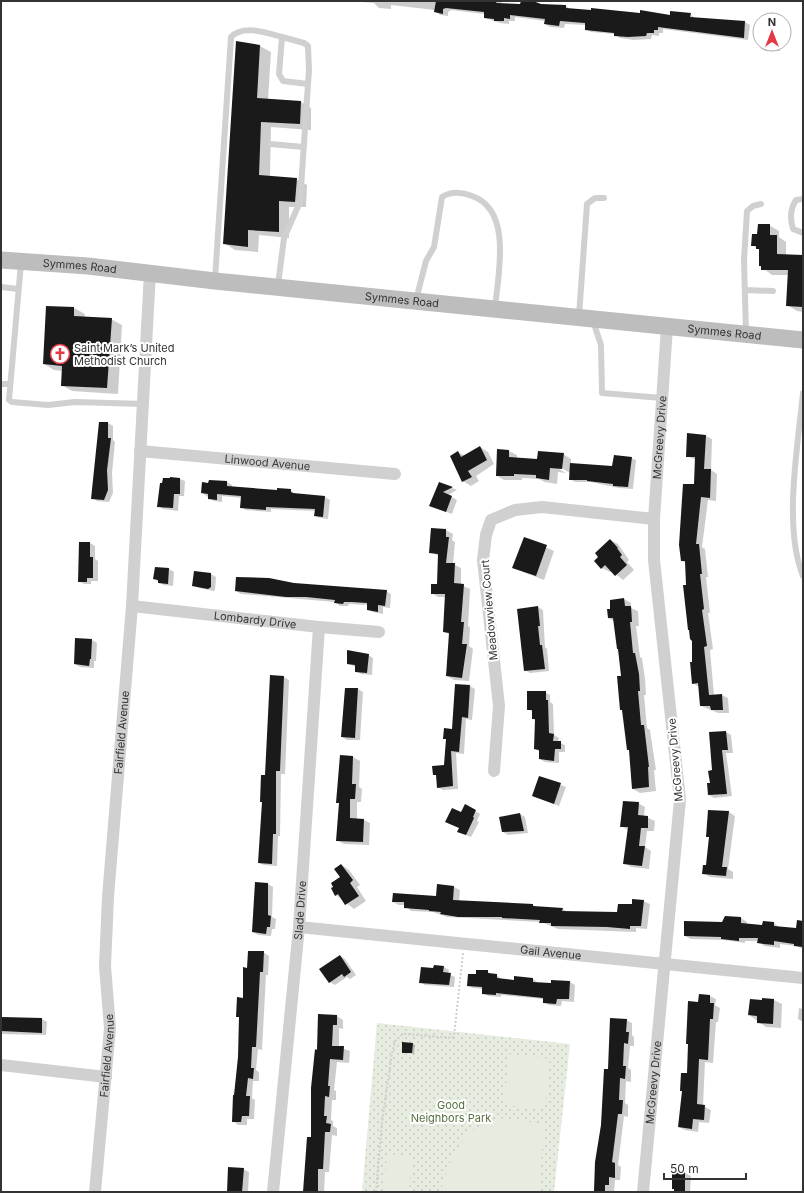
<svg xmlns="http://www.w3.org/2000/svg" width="804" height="1193" viewBox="0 0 804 1193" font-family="Inter,sans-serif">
  <defs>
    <pattern id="grass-dots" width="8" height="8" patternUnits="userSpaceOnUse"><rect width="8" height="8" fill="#e6ecdf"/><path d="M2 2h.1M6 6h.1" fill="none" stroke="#c6cbc0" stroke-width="1.8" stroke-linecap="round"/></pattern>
  </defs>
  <rect width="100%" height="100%" fill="#fff"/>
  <path fill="url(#grass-dots)" d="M377,1023l193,21 -16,148h-192z"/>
  <path fill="#e6ecdf" d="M509,1054l41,5 -5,50 -41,-4z
    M499,1118l45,6 -5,68h-98c5,-22 13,-45 30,-60 8,-6 20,-10 28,-14z
    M387,1154l25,2 -3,36h-25z"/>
  <path fill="#0003" d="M352,1h150l-1,3 20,2 1,-5h12l4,3 28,2 5,4 100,6 19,-2 5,4 50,4 5,3 -2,15 -85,-11v4h-4v3l-7,-1 -1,4 -17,1 -14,-2 -5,-4 -24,-2 -5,-3v-4l-21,-1 -1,4 -14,-1 -5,-3v-3l-30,-4v4h-6v3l-9,-1 -15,-5v-4l-34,-4 -3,2v4l-8,-1 -5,-5 -44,-5v4l-12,-1 -5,-5z
    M237,43l23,3 11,6 -3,48 33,2 10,6v22l-40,-3 -1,50 26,2 11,6 -1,22h-17v31l-30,-3 -1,17 -23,-2 -11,-7z
    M761,44h20l-1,7h-15l-5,-3z
    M769,225l10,6v6l7,5v13l17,1v56l-6,-1 -10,-6 1,-30h-16l-12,-9v-16l-8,-5 6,-10z
    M74,308l11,6 -1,4 27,1 11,6 -4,69 -46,-3 -10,-6 1,-14 -9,-1 -10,-6z
    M100,423h8l5,3v14l2,2 -3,31 1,20 -4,9 -12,-1 -5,-3z
    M688,434l18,2 6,3 -1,31 6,4 -1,27 -8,-1 -6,47 3,2 3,28h-2l4,36h-2l5,36 -3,1 4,45h8l6,3 1,15h-11l-17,-7 -2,-19 -6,-4v-43l-7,-77 -4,-2 13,-76 1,-25 -9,-4z
    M480,447l8,5 6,12 -18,12 3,5 -8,5 -8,-5 -5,-29 7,4z
    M509,451l8,4v3l21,2 25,-6 8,5v5l42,3 18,-9 5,2 -3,29 -14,-1 -28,-6h-16l-5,-3v-6l-12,-7 -1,2 9,5 -8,-1 -1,12 -12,-2 -6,-3 -17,-1v2h-18l-7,-4z
    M164,479h16l5,2 -1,15h-5l-1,15 -15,-2 -5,-3z
    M227,482l5,3v2l46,4 12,-1 5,4 30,3 5,3 -2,19 -8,-1 -5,-2 1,-5 -45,-2v3l-25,-2 -5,-3 1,-9 -20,-2v6l-8,-1 -12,-8z
    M440,483l17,7 -9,5 9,5 -5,14 -22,-8z
    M431,529l15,1 7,4 -1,6 3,2 -2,22 8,4v17l9,4 -2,37 2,1 -1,19 4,3 -4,32 -15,-1 -7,-4 3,-41 -6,-4 2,-34h-8l-6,-4 6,-8 1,-29 -9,-4z
    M524,538l30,13 -10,29 -31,-12z
    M610,540l8,4 11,16 -2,2 7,8 -11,10 -11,-9 -2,1 -8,-4 -2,-11z
    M80,543h10l5,3v13l3,2v20h-7v3h-7l-5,-3z
    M169,569l5,3 -1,14 -9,-1 -10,-6z
    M195,572l16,2 5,3 -1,13 -1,1 -15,-3 -5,-3z
    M294,584l92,7 5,3 -1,14 -7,-1v7l-10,-2 -5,-2v-5l-19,-1 -1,2h-8l-5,-4 -94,-8 -5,-3z
    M624,599l7,4v5l7,3 1,15h-3l4,31 2,1 3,21 1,16h-2l3,33 3,2 6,40h-2l2,21 -16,2 -7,-4 -3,-38 -2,-1 -5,-39 -2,-1 1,-33 -8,-56 -6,-3 4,-8z
    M538,607l5,3 2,37 2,2 2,22 -19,2 -5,-3z
    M92,640l5,3 -1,18h-2v7l-14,-1 -5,-3z
    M368,655l5,3 -1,17 -11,-1 -5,-3v-4l-8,-3z
    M284,677l5,3 -4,94h-4l-1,62h-2l-1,30 -13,-1 -5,-2 7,-87z
    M470,686l5,3 -3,31 -6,-1 -2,35 -8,-1 2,36 -15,1 -5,-3 -1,-11 -3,-2 11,-8 2,-26 -2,-2 8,-8z
    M358,689l5,3 -3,48h-13l-5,-3z
    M545,692l5,3v7l3,2 1,31 5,3 -1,4 7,3v7h-6v11l-14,-1 -5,-3v-7l-5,-3 1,-28 -3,-2v-7l-5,-3z
    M726,732l5,3 2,18h-7l6,43 -18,2 -5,-3 2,-12z
    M341,757h12l7,4 -1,26 3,2 -1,13h-4v17l7,1 6,3 -1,22 -25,-1 -7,-4 3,-36 -3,-2z
    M540,777l26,10 -7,19 -26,-10z
    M638,803l7,4 -1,9 11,5 -1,10h-7l-2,16 6,4 -2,18 -18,-2 -7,-4 4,-33 -7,-4z
    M475,811l5,3 -3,7 2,1 -8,15 -8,-3 -3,-6 1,-15z
    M709,811l20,1 6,4 -7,53 5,3v7l-23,-2 -7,-4 4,-7 3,-28 -3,-2z
    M520,814l5,3 3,16 -20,2 -5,-3z
    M342,865l7,5 11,15 -3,2 9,14 -12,8 -18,-14 -2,-8 7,-9z
    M256,883l12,1 5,3 -1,30 4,2 -1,10h-3l-1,7 -13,-1 -5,-3z
    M454,887l6,3 -1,12 74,3 4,3 26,1 4,3 51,1 25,-12 7,3 -3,25 -11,-1v4l-78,-3 -17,-7 -94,-5 -14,-5 -22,-1 -6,-6h-6l-6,-3 44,-5z
    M741,918l6,4v2l15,2 1,-4 11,1 6,5 17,1 6,-7v27l-7,-3 -16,-2v4l-16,-2 -6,-5h-13v2l-21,-3 -33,-1 -6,-3z
    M263,952l6,4 -1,19h-2l-4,75 -4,-1 -2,21 3,2v9h-6l-1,17 3,2 -1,19h-7v6h-9l-5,-4 6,-64 1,-39 -3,-2 7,-17 4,-30z
    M340,956l5,3 11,16 -6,4 -3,-2 -12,8 -5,-3z
    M444,967l5,3 -1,4 7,3 -1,10 -29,-2 -5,-3 14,-13z
    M487,971l5,4h5l5,5 13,1 18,-2 5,4 14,1v-3l18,1 5,3 -1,17 -12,-1 -1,5 -12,-1 -5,-3v-3l-43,-4v2l-13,-1 -5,-3v-4l-10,-1 -5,-2 9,-11z
    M710,996l6,3 -1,6 5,3 -2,14h-2l-3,41 -8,-1 -2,44 8,4 -2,13 -10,-1 -1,10 -13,-2 -6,-3 9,-53 1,-29 -2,-2 12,-40z
    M750,1000h24l8,4 -1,24 -15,-1 -17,-12z
    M799,1008l4,1v13l-5,-3z
    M337,1016l6,4v9l-4,-1v19l11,4 -1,12 -12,-1 -3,28 2,1v9h-4l-1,20 2,1v5l4,2v8l-5,-1 -3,37h-4l-1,20h-20l8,-54 6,-87z
    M1,1017l41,2 5,3 -1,13 -45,-1z
    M626,1020l6,3v12l2,2v9h-4l-2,22 3,2v12l-5,-1 -1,22 3,2v12l-4,-1 -6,49 3,2 -1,13h-5l-1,12h-19l1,-30 13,-92z
    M413,1044l2,1 -1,9 -11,-2z
    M243,1169l6,3 -1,20h-20z
    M673,1173h12l6,3 -1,16h-16z"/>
  <path fill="#1a1a1a" d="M436,1h61l-1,2 24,1 1,-3h12l8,3 25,1v3l25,2v-2l49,5v-3l30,5v-4l21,2 -1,4 55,4 -1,17 -86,-11v3h-4v3h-7l-1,3 -18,1 -14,-1v-3l-29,-3v-7l-25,-2 -1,5 -15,-2 1,-5 -35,-4v4l-6,-1v3h-10v-2l-10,-1v-6l-38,-4 -3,1v5l-9,-2z
    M236,41l24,4 -3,53 44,3 -1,23 -39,-2 -2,53 38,3 -2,24 -16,-1v31l-31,-2v17l-25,-3z
    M758,224h12v11h7v19l26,1v52l-17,-1 2,-36h-27v-4h-2v-17h-3v-3h-5l1,-12h5z
    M46,306l28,1v9l38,2 -5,70 -46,-2 1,-20 -19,-2z
    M99,422h9v16h3l-4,32 1,20 -4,10 -13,-1z
    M687,433l19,2 -2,34h7l-1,29 -9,-1 -5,47h3l3,30h-2l4,35 -2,1 5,36 -3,1 5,48 13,-1 1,16h-12l-1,-4h-10l-2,-23 -6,1 -2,-22h2v-21l-2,-2 -1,-9h-1l-5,-45h3l-1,-24h-4l-2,-16 4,-61h11l1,-27h-9z
    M480,446l7,14 -19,11 4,6 -10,5 -12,-26 8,-5 3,6z
    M497,449l12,1v7l28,2 1,-8 26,2 -2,16 -12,-1 -1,12 -13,-2v-3l-22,-1v2h-18z
    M614,455l18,2 -4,30 -15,-1v-2l-26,-3v-1h-18l1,-17 42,3z
    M170,477l10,1v16h-6l-1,14 -16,-1 3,-24h2l1,-5h7z
    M209,480l18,1v5l50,4v-2l14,1v3l2,1 32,3 -2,21 -9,-1 1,-7 -49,-2v3l-26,-2 1,-12 -24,-2v6l-9,-1v-5l-7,-1 1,-11 6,1z
    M439,482l14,5 -10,5 9,4 -6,16 -17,-6z
    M431,528l15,1v8h3l-3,26h9l-1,20 10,1 -3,38h3l-2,22h5l-5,34 -16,-2 3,-43 -6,-1 2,-38h-14v-10h6l1,-30 -9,-1z
    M524,537l23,8 -11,31 -24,-8z
    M610,539l8,9h-1l5,7 -2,2 7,8 -12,11 -10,-11 -4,4 -7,-8 4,-4 -3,-4z
    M79,542h11v15h3v21h-6v4h-9z
    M155,567l14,1 -1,16 -10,-1v-3l-5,-1z
    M194,571l17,2v14l-3,2 -16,-3z
    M236,577l33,1 25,5 93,7 -2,16 -7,-1v7l-11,-2v-7l-15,-1h-8l-1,2 -9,-1 1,-3 -29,-3h-20l-51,-6z
    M624,598l1,8h6l1,16h-2l3,31h2l4,21 1,17h-2l3,34h3l5,42h-1l1,20 -17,2 -3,-39h-2l-5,-40h-2l-3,-34h4l-3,-27h-1l-4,-31h-5l-1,-9h3v-9z
    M538,606l2,20h-2l2,19h2l3,24 -21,2 -7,-62z
    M75,638l17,1 -1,20h-1l-1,7 -15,-2z
    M347,650l22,4 -2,19 -12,-1v-7l-8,-1z
    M270,675l14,1 -4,95h-4v63h-3l-1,30 -14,-1 4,-61h-2l1,-27h4z
    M455,684l15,1 -2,33 -6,-1 -3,35 -8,-1 2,35 -16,2 -1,-13h-3l-1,-9 12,-1 2,-26h-3l1,-11 8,1z
    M345,688h13l-3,50 -14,-1z
    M527,691h19v9h2l1,33 5,1 -1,7h8v8h-6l-1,12 -15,-2v-9l-5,-1 1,-30h-3v-9h-5z
    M726,731l2,19h-6l5,44 -19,1 -1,-12h3l-2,-12 4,-1 -3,-38z
    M340,755l13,1 -1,28h4l-1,15h-5v19l14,1 -1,23 -27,-1 3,-38h-3z
    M539,776l22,7 -7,21 -22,-8z
    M623,801l16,1 -1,13 10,1v12h-7l-2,18h6l-3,20 -19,-2 5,-37h-8z
    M465,804l11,6 -3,7 1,1 -8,17 -9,-3 2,-4 -14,-6 7,-14 9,4z
    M708,810l21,1 -7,56h5l-1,9 -24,-2 1,-9h3l3,-28h-3z
    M520,813l4,18 -22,1 -3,-15z
    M341,864l12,16 -3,3 9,13 -14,9 -7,-11 -3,2 -4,-8 2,-1 -2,-4 9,-6 -6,-8z
    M255,882l13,1v32l3,1 -1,11h-3l-1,7 -14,-2z
    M437,884l17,2 -1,14 80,4v2l30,2 -1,3 55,1 1,-8h14v-5l12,1 -3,26h-11v3l-23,-2 -56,-1v-3h-12l1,-3 -38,-2v-1h-44l-18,-3 1,-2 -12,-1v-1l-25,-2v-6h-12l1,-9 43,3z
    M725,916l16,1v6l21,2 1,-4 11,1v4l22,2 1,-8 6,1v26l-9,-1v-2l-20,-3v4l-10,-1 -7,-1 1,-5h-19v3l-18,-2v-2l-37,-1v-15l38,1z
    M248,951h16l-1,21h-3l-4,75h-4l-1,21h3l-1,11 -5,-1 -2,18h4l-1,20h-7l-1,6h-9l1,-27h1l4,-38 1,-40h-3l1,-20 6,1v-31l4,1z
    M340,955l11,17 -7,5 -2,-3 -13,9 -10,-14z
    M434,965l10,1 -1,6 8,1 -2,12 -30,-2 2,-16 12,1z
    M476,970h12v3l9,1v4l17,2v-4l19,2v4l18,1v-3l19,1 -1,18h-12l-1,5 -13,-1v-5l-47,-5v2l-14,-1v-7l-15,-1 1,-12h8z
    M699,994l11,1v8h4l-1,16h-3l-2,41 -9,-1 -2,45 8,1 -1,15 -11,-1 -1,10 -14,-2 4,-36h-2l1,-18h6l1,-29h-2l2,-43 10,1z
    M762,998l12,1 -1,25 -16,-1v-7l-9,-1 2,-16 12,1z
    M318,1014l19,1v10h-4l-1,21h12l-1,14 -13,-1 -2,27h2l-1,11 -4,-1 -1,20h3l-1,7 5,1 -1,8h-5l-2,37h-5v23h-15l4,-55h4v-49l4,-39 2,1z
    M1,1017l41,1v15l-41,-2z
    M610,1018l17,1 -1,13h3l-1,12 -4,-1 -1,23h3l-1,13 -5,-1 -1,22h4l-1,14h-4l-6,48 3,1v15l-6,-1v8h-4v7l-11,-1 1,-29 6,-37 3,-56h4z
    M402,1042l11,1 -1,10h-10z
    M228,1167l16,1 -2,24h-15z
    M672,1171l13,1v20h-11v-3h-2z"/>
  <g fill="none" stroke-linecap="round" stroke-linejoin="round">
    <path stroke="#cdcdcd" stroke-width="2" stroke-dasharray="2 2" stroke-linecap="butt" d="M376,1192l6,-70 10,-69 3,-12 7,-6 3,-1 47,4 2,-2 9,-83"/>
    <path stroke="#d0d0d0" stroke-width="6" d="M270,144l34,3
      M803,199l-7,1c-6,9 -6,19 -3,29l10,4
      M21,263l-12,137 3,2 36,3 27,-3 68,2
      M215,279l16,-242c12,-13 37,-4 51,0
      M278,285l6,-47 16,-36 9,-132 -1,-24 -4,-3 -22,-6 -3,37 4,7 25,3
      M1,287l17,2
      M745,290l28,1
      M416,300l10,-39 8,-14 8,-50c9,-6 21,-5 30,-1 41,14 26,79 23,112
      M579,316l8,-112 8,-6h9
      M593,321l8,24 1,48 60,5
      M746,333l-2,-73 3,-49 6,-5 8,-2
      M1,384h9
      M803,393c-5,52 -20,134 0,183"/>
    <g stroke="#d0d0d0" stroke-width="12">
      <path id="s1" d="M140,451l255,23"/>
      <path id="s2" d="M132,606l187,21 60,5"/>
      <path d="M494,771l5,-65 -16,-146 3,-25 5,-15 24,-10 27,-3 112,12"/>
      <path id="s3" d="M299,927l504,51"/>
      <path d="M1,1065l105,12"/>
      <path id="s4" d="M95,1192l15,-164 -5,-62 3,-69 24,-291 18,-334"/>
      <path id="s5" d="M273,1192l26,-265 20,-300"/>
      <path id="s6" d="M643,1192l37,-392 -26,-240v-41l13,-192"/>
    </g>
    <path stroke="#bdbdbd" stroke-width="17" id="s7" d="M1,260l87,6 127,15 588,59"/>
  </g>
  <defs>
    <g id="church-ring" transform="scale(1)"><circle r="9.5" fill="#fff" stroke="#e63946" stroke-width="1.5"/><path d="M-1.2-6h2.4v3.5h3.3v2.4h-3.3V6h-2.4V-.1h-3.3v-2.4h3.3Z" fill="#e63946"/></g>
  </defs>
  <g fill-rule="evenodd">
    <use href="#church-ring" x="60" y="354"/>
  </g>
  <g text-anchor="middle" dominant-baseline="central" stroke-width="4" stroke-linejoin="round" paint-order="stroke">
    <g font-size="11" fill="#333" stroke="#fff">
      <text stroke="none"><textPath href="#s7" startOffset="79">Symmes Road</textPath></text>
      <text stroke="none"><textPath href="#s7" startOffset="403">Symmes Road</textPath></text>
      <text stroke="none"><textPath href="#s7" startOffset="727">Symmes Road</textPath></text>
      <text stroke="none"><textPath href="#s6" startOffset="758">McGreevy Drive</textPath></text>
      <text stroke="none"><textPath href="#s1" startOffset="128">Linwood Avenue</textPath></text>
      <text transform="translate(489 610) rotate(-95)">Meadowview Court</text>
      <text stroke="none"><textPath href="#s2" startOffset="124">Lombardy Drive</textPath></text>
      <text stroke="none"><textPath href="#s4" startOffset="461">Fairfield Avenue</textPath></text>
      <text transform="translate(675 760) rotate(-95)">McGreevy Drive</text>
      <text stroke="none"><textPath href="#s5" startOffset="283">Slade Drive</textPath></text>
      <text stroke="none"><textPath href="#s3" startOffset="253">Gail Avenue</textPath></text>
      <text stroke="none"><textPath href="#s4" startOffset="137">Fairfield Avenue</textPath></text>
      <text stroke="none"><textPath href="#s6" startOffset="110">McGreevy Drive</textPath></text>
    </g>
    <g font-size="11" fill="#333" stroke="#fff" text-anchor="start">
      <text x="74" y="348">Saint Mark’s United<tspan x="74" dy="13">Methodist Church</tspan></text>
    </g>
    <g font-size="11" fill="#56703f" stroke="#fff">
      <text x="451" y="1105">Good<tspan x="451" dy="13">Neighbors Park</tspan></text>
    </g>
  </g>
  <rect width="804" height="1193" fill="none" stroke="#333333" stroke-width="4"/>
  <g transform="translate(772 32)"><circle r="19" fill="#ffffff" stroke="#adadad"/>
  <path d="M0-3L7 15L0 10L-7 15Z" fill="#e63946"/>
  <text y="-6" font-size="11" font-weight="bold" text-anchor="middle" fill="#333333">N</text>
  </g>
  <path d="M664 1173v6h82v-6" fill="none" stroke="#333333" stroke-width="2"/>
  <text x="670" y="1173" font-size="12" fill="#333333" stroke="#ffffff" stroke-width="3" paint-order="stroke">50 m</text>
</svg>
